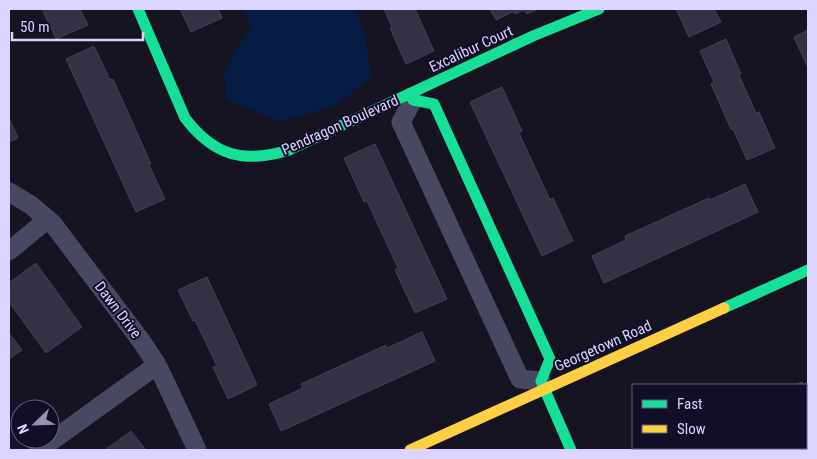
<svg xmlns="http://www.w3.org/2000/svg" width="817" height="459" viewBox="0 0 817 459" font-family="'Roboto Condensed',sans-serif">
  <rect width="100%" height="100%" fill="#161422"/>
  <path fill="#071c45" d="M243,9h112l10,25 6,43 -35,29 -55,16 -26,-10 -28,-13 -3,-25 11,-22 17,-24z"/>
  <path fill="#343144" stroke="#433f56" d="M42,9h38l8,16 -32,14z
    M180,9h38l4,9 -31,14z
    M384,9h31l19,42 -28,13 -16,-36 2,-1z
    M490,9h49l-12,5 -3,-4 -9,4 -1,-3 -18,9z
    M676,9h38l7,13 -32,15z
    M808,30v38l-14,-31z
    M726,39l15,35 -2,1 17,38 3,-1 16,36 -28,12 -14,-31h-2l-20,-45 3,-2 -14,-31z
    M94,46l16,34 3,-1 38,85 -2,1 16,34 -29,13 -70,-153z
    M502,87l20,44 -3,2 31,67 3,-2 20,43 -31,15 -72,-154z
    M9,118l9,20 -9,4z
    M375,144l72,155 -32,14 -20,-43 3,-2 -31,-67 -3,1 -20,-44z
    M745,184l13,28 -154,71 -12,-27 34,-16 -1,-4 84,-38 1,2z
    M36,263l46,64 -36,26 -37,-51v-19z
    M207,277l50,108 -29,14 -15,-32 4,-1 -22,-46 -2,1 -15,-31z
    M422,332l13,29 -154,70 -12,-27 34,-16 -2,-4 85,-39 1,3z
    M9,333l13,17 -13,9z
    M802,382l1,3 5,-3v63l-2,-6v-54h-11z
    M131,431l15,19h-41z
    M662,448h46l1,2h-53z"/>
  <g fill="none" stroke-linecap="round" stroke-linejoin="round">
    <path stroke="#494863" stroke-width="19" d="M413,100l-12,22 119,257 21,2
      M9,192l22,13 22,19 89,118 15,23 6,12 34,73
      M9,251l39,-32
      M39,450l118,-85"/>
    <path stroke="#16e098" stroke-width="11" d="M138,9l47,109c29,38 59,46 104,32l244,-114 66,-27
      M410,93l3,7 21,4 116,255 -9,22 30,69
      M724,308l84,-38"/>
    <path stroke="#ffcf43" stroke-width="11" d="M410,450l314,-142"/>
  </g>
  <g text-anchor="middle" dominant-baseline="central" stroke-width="4" stroke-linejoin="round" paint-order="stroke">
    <g font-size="15" fill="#dad4ff" stroke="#130e28">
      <text transform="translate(471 49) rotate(-25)">Excalibur Court</text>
      <text transform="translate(340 125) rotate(-24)">Pendragon Boulevard</text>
      <text transform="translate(118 310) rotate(53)">Dawn Drive</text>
      <text transform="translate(603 346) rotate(-24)">Georgetown Road</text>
    </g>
  </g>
  <rect width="817" height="459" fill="none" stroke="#dad4ff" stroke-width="20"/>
  <rect x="632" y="384" width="175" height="65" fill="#130e28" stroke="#635d7e"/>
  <rect x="642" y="400" width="25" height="8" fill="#16e098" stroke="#635d7e"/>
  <text x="677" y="409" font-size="15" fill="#dad4ff">Fast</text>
  <rect x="642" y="425" width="25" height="8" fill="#ffcf43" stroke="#635d7e"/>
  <text x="677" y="434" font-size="15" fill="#dad4ff">Slow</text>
  <g transform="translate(35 424) rotate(247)"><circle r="24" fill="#130e28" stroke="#635d7e"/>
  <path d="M0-4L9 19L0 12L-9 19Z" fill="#9591b2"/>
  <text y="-8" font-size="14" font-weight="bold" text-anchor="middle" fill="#dad4ff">N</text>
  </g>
  <path d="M12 32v8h131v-8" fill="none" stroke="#dad4ff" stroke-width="2.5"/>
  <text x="20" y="32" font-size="15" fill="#dad4ff" stroke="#130e28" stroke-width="4" paint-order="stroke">50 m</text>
</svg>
